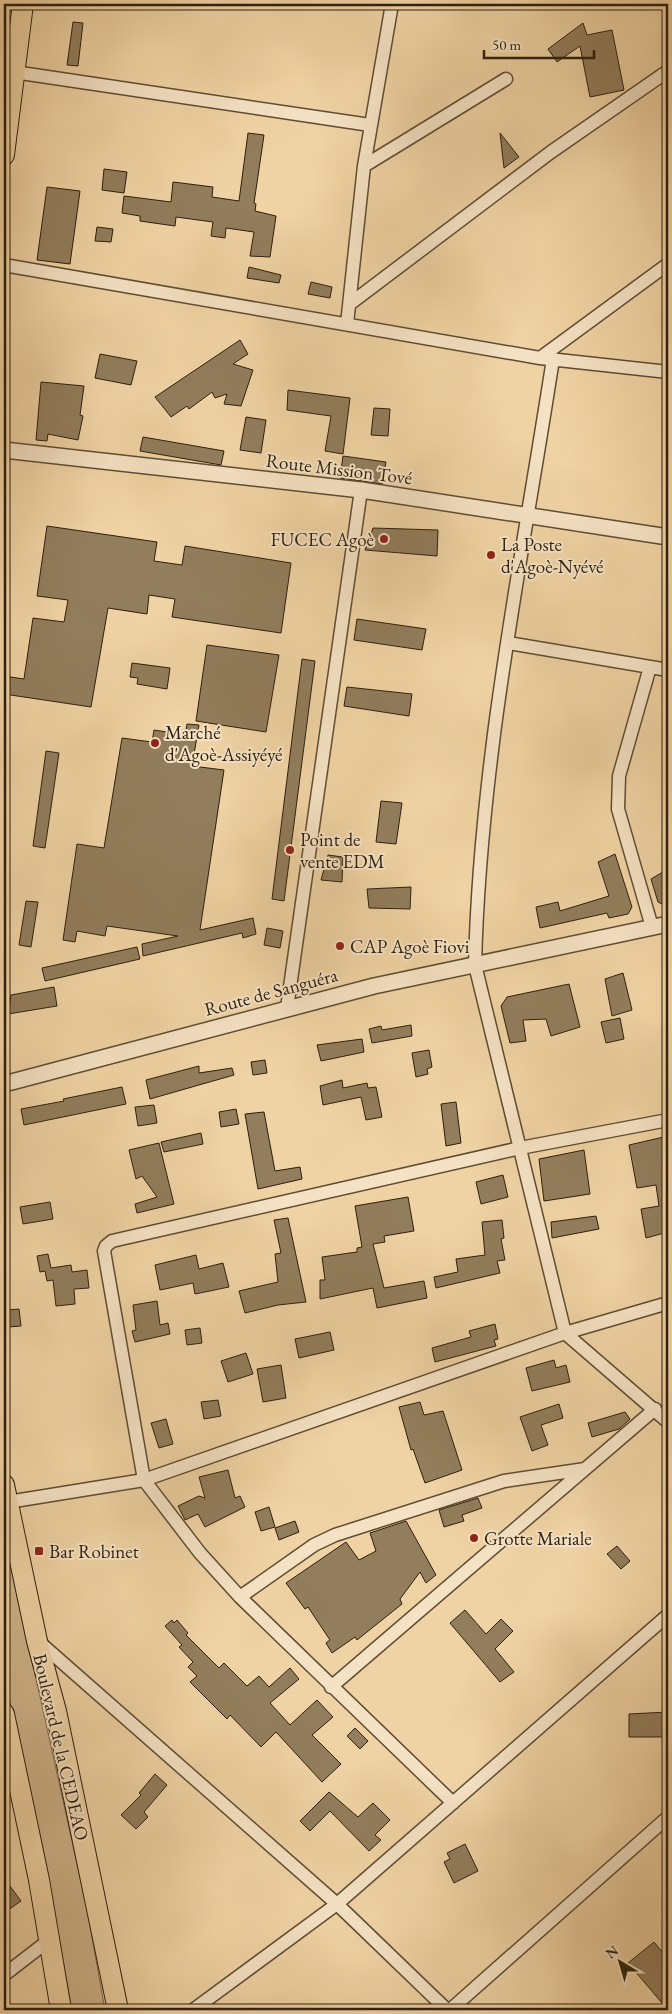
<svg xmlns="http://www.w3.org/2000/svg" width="672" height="2014" viewBox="0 0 672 2014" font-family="'EB Garamond',serif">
  <rect width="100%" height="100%" fill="#f0d3a4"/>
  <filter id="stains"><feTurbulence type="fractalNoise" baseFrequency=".004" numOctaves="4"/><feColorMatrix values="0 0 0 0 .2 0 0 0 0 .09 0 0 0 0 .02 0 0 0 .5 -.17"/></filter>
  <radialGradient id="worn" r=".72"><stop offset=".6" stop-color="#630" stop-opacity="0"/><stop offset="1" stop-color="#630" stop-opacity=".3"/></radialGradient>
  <path fill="#cfb48a" stroke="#7e6a4c" d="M4,4h7l-7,52z
    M4,1534l83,375 18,101h-33l-24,-132 -44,-204z"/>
  <path fill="#927d5c" stroke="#2d1f0d" d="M73,22l10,1 -5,43 -11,-1z
    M583,23l4,12 25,-5 12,60 -34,7 -10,-51 -23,16 -9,-13z
    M248,133l16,2 -10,68 2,1 -1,7 21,5 -6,41 -20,-1 4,-24 -28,-4 -1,10 -14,-2 2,-14 -37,-5 -1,9 -35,-5v-5l-18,-3 2,-17 47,6 2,-20 40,5 -1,10 27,4z
    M500,133l19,24 -15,11z
    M104,169l23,3 -3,21 -22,-3z
    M47,187l33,4 -10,73 -33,-4z
    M97,227l16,2 -2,13 -16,-1z
    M249,267l32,8 -2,8 -32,-5z
    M311,282l21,5 -2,11 -22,-4z
    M240,340l8,14 -15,10 20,6 -12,36 -17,-2 3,-10 -12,4 -3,-6 -23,17 -2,-3 -16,11 -16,-20z
    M100,354l37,7 -6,24 -36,-7z
    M41,382l43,4 -4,29 3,1 -5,24 -30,-6 -1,7 -11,-1z
    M288,390l62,8 -7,56 -18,-3 6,-35 -44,-6z
    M374,408l16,1 -2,27 -17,-1z
    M246,417l20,3 -5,33 -21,-3z
    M143,437l81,14 -3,14 -81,-14z
    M343,456l43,6 -4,22 -42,-6z
    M47,526l110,16 -3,19 28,4 3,-19 106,17 -10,70 -109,-16 3,-18 -26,-4 -2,19 -39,-6 -17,99 -87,-13v-18l20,3 9,-61 31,4 4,-22 -31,-4z
    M373,528l65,2 -1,26 -72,-6z
    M357,619l69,10 -4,21 -68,-10z
    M207,645l72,10 -13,77 -70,-11z
    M302,659l13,2 -31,240 -12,-2z
    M132,663l38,5 -3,21 -30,-5 1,-6 -8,-1z
    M347,687l65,7 -3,22 -65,-10z
    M187,724l12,1 -7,41 32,4 -24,160 53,-12 3,16 -13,4 -1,-5 -99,23 -1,-12 36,-8 -71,-10 -2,10 -28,-5 -2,11 -12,-2 14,-96 27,4 18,-110 30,4 2,-12 31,5z
    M46,751l13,2 -14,95 -12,-2z
    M381,801l21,2 -6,41 -20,-2z
    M615,854l17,53 -4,7 -19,4 -2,-5 -67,15 -4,-21 22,-5 2,9 49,-15 -11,-34z
    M328,855l15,2 -1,25 -21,-2z
    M668,869v38l-10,-5 -7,-23z
    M411,887l-1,22 -41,-1 -2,-19z
    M26,901l12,1 -7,45 -12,-2z
    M267,928l16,3 -3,17 -16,-3z
    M137,947l3,12 -95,22 -3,-13z
    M623,973l9,37 -20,6 -7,-37z
    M569,984l11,43 -29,9 -5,-17 -23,1 3,21 -16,2 -9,-37 6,-9z
    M54,987l3,19 -49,8 3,-19z
    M620,1018l4,21 -18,4 -5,-21z
    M411,1025l1,11 -40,7 -3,-14 12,-3 1,4z
    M362,1039l2,13 -43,9 -4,-16z
    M429,1050l3,17 -5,2 1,5 -12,3 -4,-24z
    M265,1060l2,13 -14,2 -2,-13z
    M199,1066v7l33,-5 2,7 -84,24 -4,-19z
    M342,1080l1,8 24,-5 1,5 8,-1 6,30 -16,3 -5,-23 -38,8 -3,-19z
    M122,1087l4,17 -102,21 -3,-16 43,-8 -1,-2z
    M456,1102l5,41 -15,3 -5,-42z
    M154,1105l3,18 -19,3 -3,-19z
    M236,1109l3,15 -18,3 -2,-15z
    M264,1112l11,59 25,-4 2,12 -44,10 -13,-75z
    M201,1133l2,11 -39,8 -3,-10z
    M668,1136v96l-22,6 -5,-29 18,-3 -3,-21 -19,3 -8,-43z
    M159,1143l15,61 -37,9 -2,-9 22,-7 -15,-21 -6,3 -7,-29z
    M584,1150l6,44 -46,7 -5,-42z
    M503,1175l5,22 -27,7 -5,-22z
    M408,1197l6,34 -30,5 1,6 -12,2 11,44 40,-7 3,17 -50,10 -4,-20 -53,11v-19h5l-3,-23 35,-5v-4l5,-1 -7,-41z
    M50,1202l3,17 -30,5 -3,-17z
    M596,1216l3,13 -47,9 -1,-16z
    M288,1218l18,84 -28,3 -33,8 -6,-22 39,-9 -3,-28 6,-1 -7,-33z
    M502,1220l2,18 -3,1 4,21 -8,1 3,12 -64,15 -2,-11 24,-5 -2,-13 29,-4 -3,-33z
    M48,1254l3,14 20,-3 1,7 15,-2 2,18 -15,1 1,15 -19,2 -3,-26 -6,1 -2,-10 -5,1 -3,-16z
    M196,1255l3,14 24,-6 6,24 -34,7 -2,-11 -33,7 -5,-25z
    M157,1301l3,24 8,-2 2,11 -35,8 -3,-11 4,-1 -3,-25z
    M19,1309l2,17 -13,1 -1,-17z
    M495,1324l3,15 -4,1 2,6 -61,16 -3,-14 39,-11 -2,-6z
    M200,1328l2,15 -15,2 -2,-15z
    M330,1332l4,18 -35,8 -4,-19z
    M246,1353l7,21 -25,8 -7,-21z
    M554,1360l2,8 10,-3 4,17 -38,9 -6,-23z
    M281,1365l5,33 -23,4 -6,-33z
    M218,1400l3,16 -17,3 -3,-17z
    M420,1402l4,13 19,-4 19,59 -37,13 -12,-34 -2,1 -12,-43z
    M559,1404l4,14 -22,7 7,20 -16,6 -12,-34z
    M625,1412l5,7 -11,10 -27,8 -4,-14z
    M166,1419l7,25 -14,4 -8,-25z
    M228,1470l7,28 5,-2 5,11 -40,20 -7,-13 -13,6 -7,-14 21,-10 6,2 -6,-21z
    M478,1498l4,10 -20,7 2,6 -20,6 -5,-17z
    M269,1507l6,20 -14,4 -6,-19z
    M295,1521l4,11 -20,8 -4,-12z
    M406,1521l30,54 -10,8 -6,-11 -20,27 2,5 -45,36 -2,-3 -23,16 -6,-10 4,-3 -22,-33 -3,2 -19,-26 60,-41 13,18 17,-9 -6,-18z
    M617,1546l13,15 -9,8 -14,-15z
    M465,1610l21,24 15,-15 12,12 -18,18 19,23 -14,10 -50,-59z
    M172,1620l2,3 3,-3 11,13 -2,2 33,33 5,-5 23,23 12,-10 10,11 21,-19 9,11 -29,24 20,22 27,-25 16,17 -21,18 29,29 -19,18 -46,-50 -15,15 -31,-32 -3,4 -37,-37 7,-6 -9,-9 5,-5 -14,-15 3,-2 -17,-19z
    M668,1712v25h-39v-23z
    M355,1728l13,13 -8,8 -13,-13z
    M155,1774l12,11 -23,27 4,5 -12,12 -15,-14 20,-20 -2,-2z
    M329,1792l29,25 15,-14 17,17 -15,15 6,5 -12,11 -39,-40 -20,20 -10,-10z
    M465,1844l13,27 -24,12 -10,-21 6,-3 -3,-6z
    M4,1878l17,23 -17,12z
    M654,1942l14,17v51l-40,-47z"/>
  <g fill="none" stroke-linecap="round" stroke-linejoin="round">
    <g stroke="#5e4c33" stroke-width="15">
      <path id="minor" d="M14,72l356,53
        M364,166l142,-87
        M4,265l536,93 128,14
        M351,303l200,-151 117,-81
        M347,324l17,-158 28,-162
        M540,358l128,-94
        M553,359c-31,201 -73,402 -78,606l90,368 103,89
        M508,643l160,27
        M650,667l-31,109 -1,33 34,118
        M287,1008l74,-518
        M8,1502l136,-22 421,-147 103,-30
        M240,1597l74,-52 21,-10 169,-54 81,-12
        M39,1642l298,262 110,106
        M331,1687l324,-278
        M453,1803l-213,-206 -40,-44 -56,-73 -40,-229 2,-5 6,-5 408,-93 148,-28
        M4,1975l44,-34
        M193,2010l144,-106 331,-289
        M450,2010l218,-193"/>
    </g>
    <g stroke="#5e4c33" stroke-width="18">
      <path id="tertiary" d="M4,450l357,40 307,47
        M4,1084l370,-98 294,-62"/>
    </g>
    <g stroke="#2d1f0d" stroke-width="22">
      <path id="primary" d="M4,155l19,-151
        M4,1485l33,156 19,70 62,299
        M4,1714l35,166 22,130"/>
    </g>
    <use href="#minor" stroke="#f5e2c4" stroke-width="12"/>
    <use href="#tertiary" stroke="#f5e2c4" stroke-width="15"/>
    <use href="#primary" stroke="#f0d3a4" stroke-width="20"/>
  </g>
  <g fill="#8f2418" stroke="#f5e2c4" stroke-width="2">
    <circle cx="384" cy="539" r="5"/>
    <circle cx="491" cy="555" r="5"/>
    <circle cx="155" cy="743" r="5"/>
    <circle cx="290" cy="850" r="5"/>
    <circle cx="340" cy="946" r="5"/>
    <circle cx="474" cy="1538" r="5"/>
    <rect x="34" y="1546" width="10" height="10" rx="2.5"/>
  </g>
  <g text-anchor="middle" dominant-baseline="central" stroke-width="4" stroke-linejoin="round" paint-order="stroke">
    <g font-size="19" fill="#2d1f0d" stroke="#f5e2c4">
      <text transform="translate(339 469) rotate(7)">Route Mission Tové</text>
      <text transform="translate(271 992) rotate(-15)">Route de Sanguéra</text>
      <text transform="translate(61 1747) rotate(77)">Boulevard de la CEDEAO</text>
    </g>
    <g font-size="19" fill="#2d1f0d" stroke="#f5e2c4" text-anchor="start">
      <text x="374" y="539" text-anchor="end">FUCEC Agoè</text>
      <text x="501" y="544">La Poste<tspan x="501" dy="22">d'Agoè-Nyévé</tspan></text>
      <text x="165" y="732">Marché<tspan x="165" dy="22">d'Agoè-Assiyéyé</tspan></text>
      <text x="300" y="839">Point de<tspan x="300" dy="22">vente EDM</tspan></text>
      <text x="350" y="946">CAP Agoè Fiovi</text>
      <text x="484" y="1538">Grotte Mariale</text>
      <text x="49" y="1551">Bar Robinet</text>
    </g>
  </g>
  <rect width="672" height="2014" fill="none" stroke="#f0d3a4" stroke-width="20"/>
  <rect x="5" y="5" width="662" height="2004" fill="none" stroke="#2d1f0d" stroke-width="2.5"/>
  <rect x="10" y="10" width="652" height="1994" fill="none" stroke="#2d1f0d"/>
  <g transform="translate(620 1962) rotate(322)" stroke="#f5e2c4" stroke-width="4" paint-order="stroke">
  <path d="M0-4L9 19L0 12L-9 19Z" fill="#2d1f0d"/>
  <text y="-8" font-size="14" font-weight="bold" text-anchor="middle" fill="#2d1f0d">N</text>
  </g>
  <path d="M484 50v8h110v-8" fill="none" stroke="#2d1f0d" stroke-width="2.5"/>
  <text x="492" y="50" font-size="15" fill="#2d1f0d" stroke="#f5e2c4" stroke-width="4" paint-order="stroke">50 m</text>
  <rect width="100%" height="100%" filter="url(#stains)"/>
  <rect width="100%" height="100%" fill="url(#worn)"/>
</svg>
